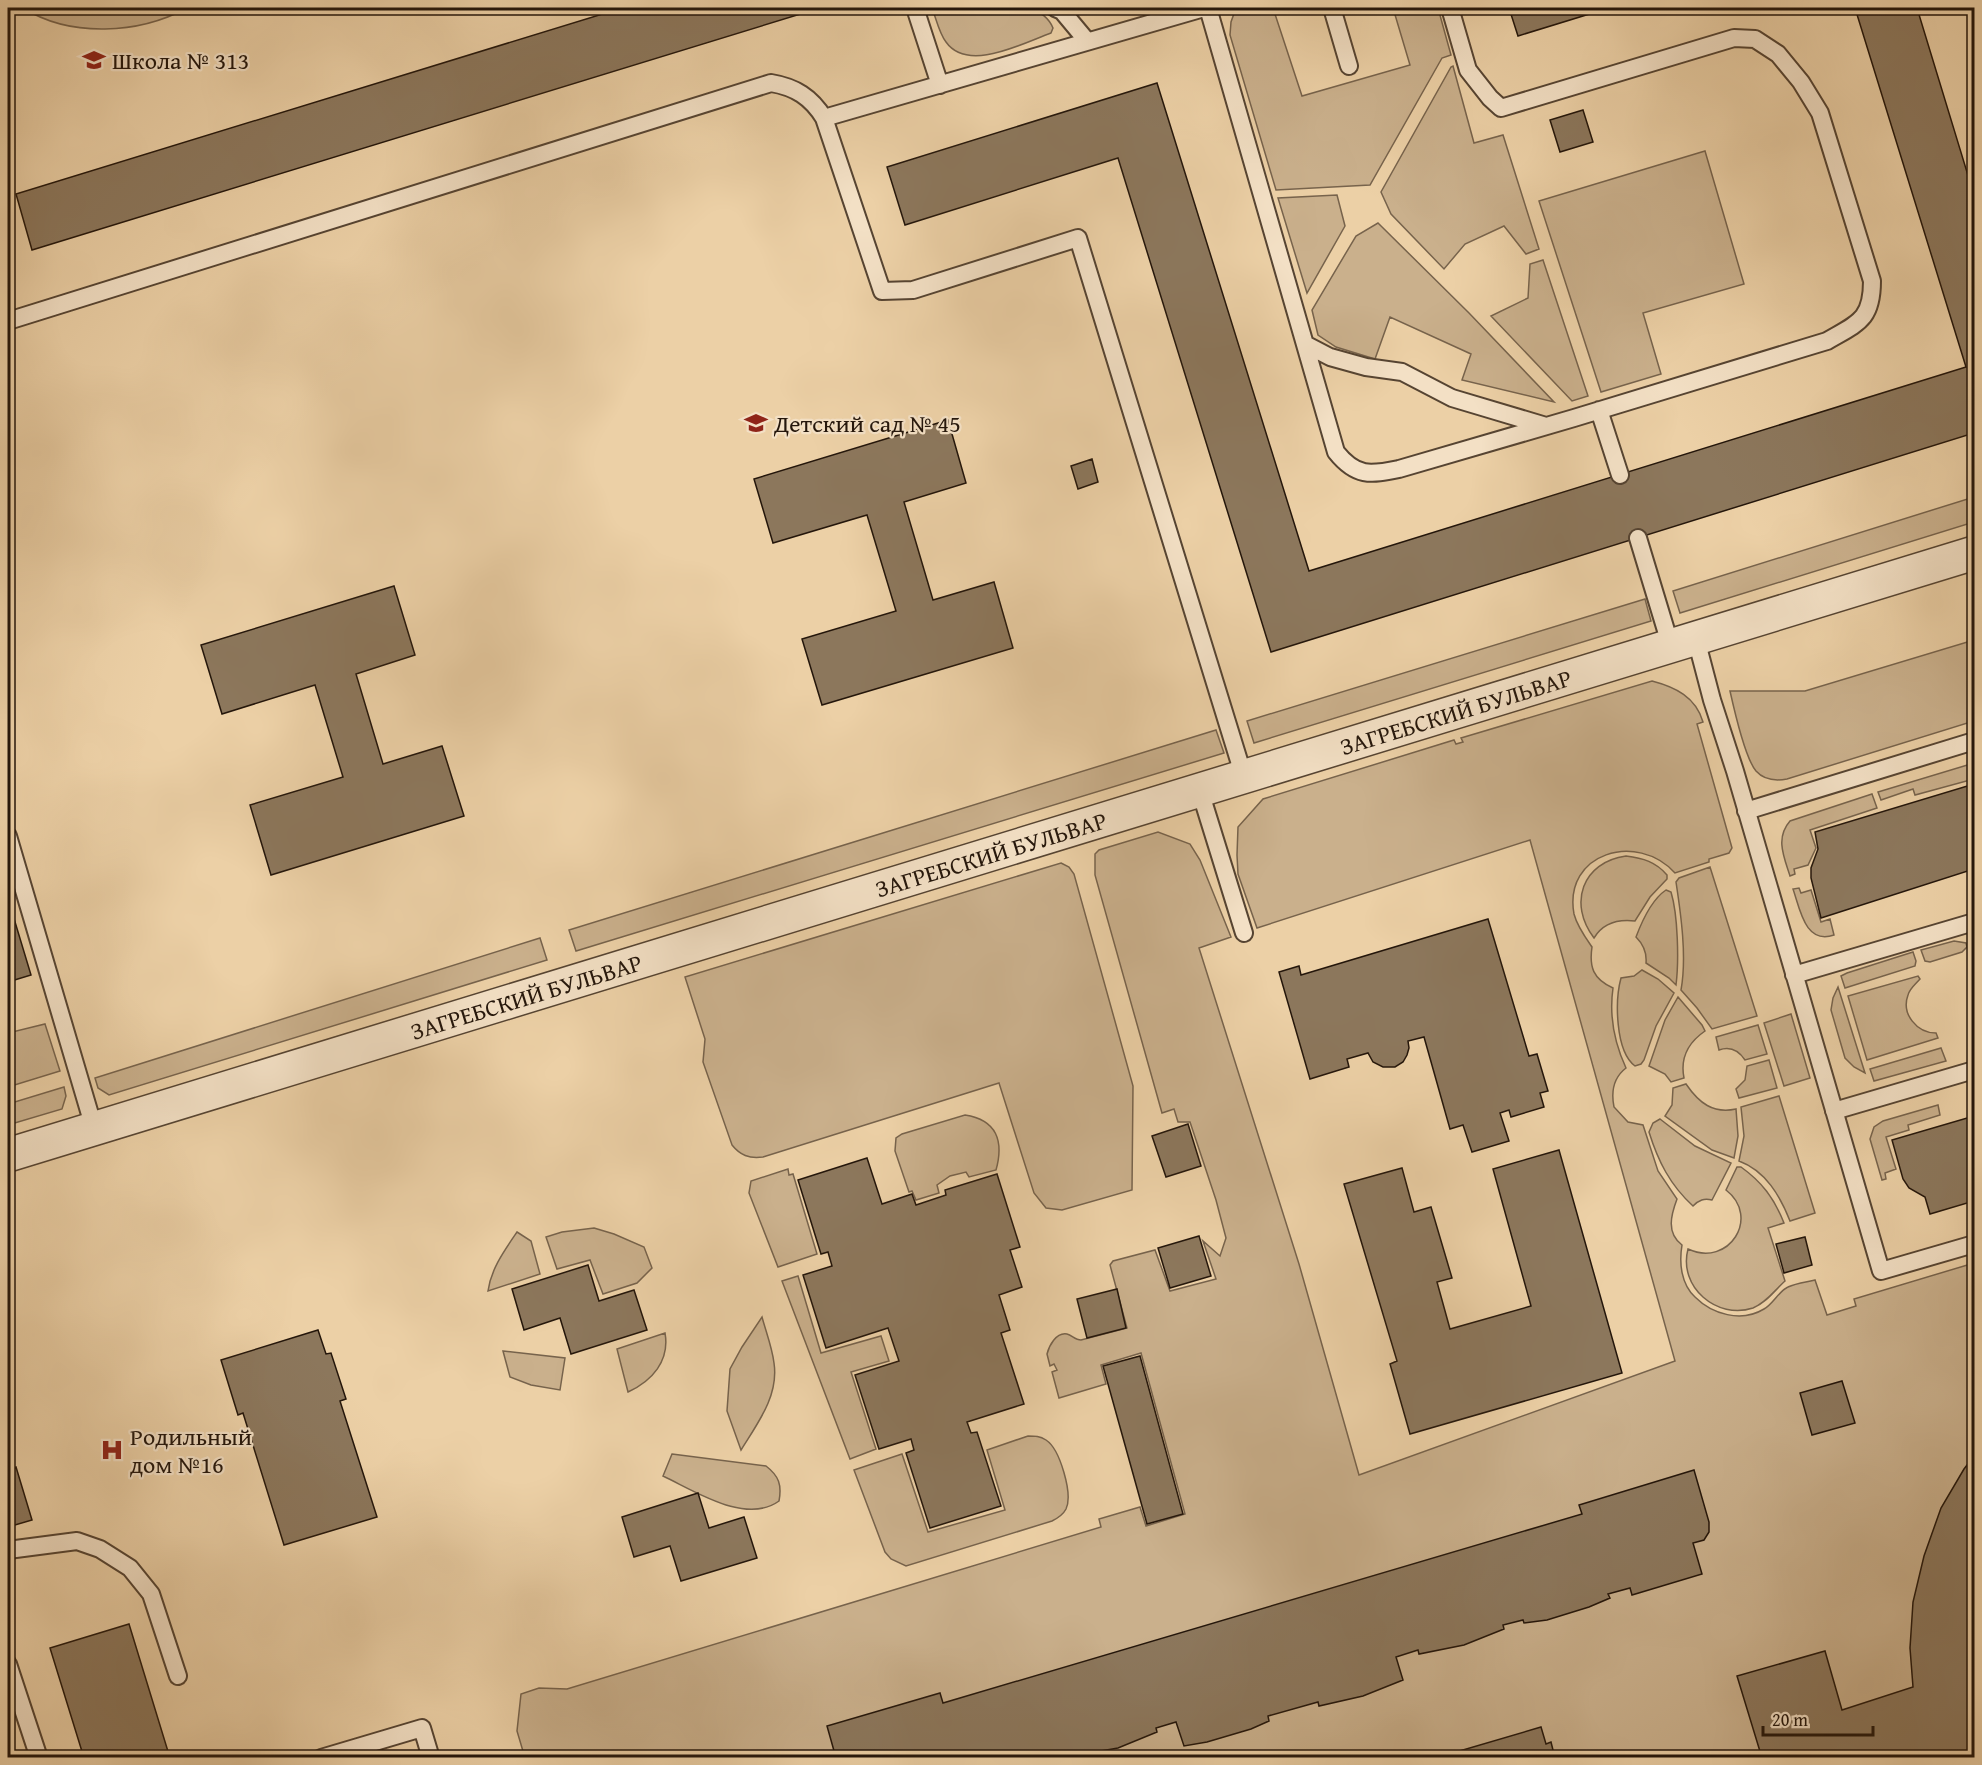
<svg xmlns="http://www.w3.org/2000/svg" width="1982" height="1765" viewBox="0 0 1982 1765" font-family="'Gentium Book Plus',serif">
  <rect width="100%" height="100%" fill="#ecd0a6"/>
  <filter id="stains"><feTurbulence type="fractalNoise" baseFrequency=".00333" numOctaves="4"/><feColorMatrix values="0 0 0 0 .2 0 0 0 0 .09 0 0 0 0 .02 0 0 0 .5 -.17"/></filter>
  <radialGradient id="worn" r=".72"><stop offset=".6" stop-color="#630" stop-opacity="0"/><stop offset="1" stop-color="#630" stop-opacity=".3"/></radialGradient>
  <path fill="#cab08c" stroke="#77634c" stroke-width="1.5" d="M23,8h43l38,3 33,-3h50c-48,26 -116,30 -164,0z
    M932,8h100c9,5 17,10 21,20l-2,5c-28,10 -83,40 -105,9 -7,-9 -10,-24 -14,-34z
    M1236,8h37l29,88 108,-31 -17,-57h45l13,47 -9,3 -72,127 -94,5 -46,-155 1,-13z
    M1453,66l21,77 29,-8 36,114 -13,5 -22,-28 -39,18 -21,25 -53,-55 -10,-22 70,-125z
    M1705,151l39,133 -101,29 18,61 -60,18 -62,-191z
    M1337,195l8,31 -38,67 -29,-95z
    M1378,223l91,90 85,89 -92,-22 9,-26 -81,-37 -15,42 -39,-12 -18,-12 -6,-25 44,-74z
    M1543,260l45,136 -16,5 -81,-85 37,-18 2,-34z
    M1974,497v25l-294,91 -7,-22z
    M1645,599l6,22 -397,122 -7,-22z
    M1974,640v81l-187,58c-11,2 -23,1 -31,-8 -11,-13 -22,-62 -26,-80h75z
    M1652,681c23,6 44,16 51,41l-6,2 35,124 -3,5 -20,6v3l-34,11c-38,-42 -112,-20 -101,41 3,12 11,23 18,33 -3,20 1,32 21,41 -4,28 1,54 13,80 -13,10 -15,24 -12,39l14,15 15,3 15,46 19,28c-6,16 -11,34 5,46 -3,18 -1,39 13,52 17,17 46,26 69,12 9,-5 15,-18 24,-22 8,-4 19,-5 27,-7l12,35 29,-9 -2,-7 120,-36v494l-1449,1 -8,-27 4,-37 18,-6 28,1 534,-162 -2,-8 41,-12 6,19 39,-12 -44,-161 -40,12 5,19 -47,14 -7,-26 5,-2 -3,-6 -4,2 -3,-12c2,-8 9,-22 20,-20 5,1 8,6 14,6l46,-12 -17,-63 3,-4 42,-11 15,41 46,-12 -13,-38 17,15 6,-18 -10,-38 -26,-78h-12l-4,-13 -12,4 -67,-238v-21l4,-4 59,-18 32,12 10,16 31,77 -32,11 100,316 60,211 316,-114 -145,-521 -273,88 -19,-54 -1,-19 1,-28 25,-28 191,-59 2,4 7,-2 -2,-4z
    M1216,730l8,23 -648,198 -7,-21z
    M1974,763v16l-59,16 -2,-6 -32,11 -3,-8z
    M1872,794l5,14 -67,22 6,18 -8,17 -14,4 1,5 -5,2c-6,-19 -15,-38 0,-55z
    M1626,856c17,2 30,6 41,19v4l-17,18 -15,24c-17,-2 -32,2 -41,17 -26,-34 -12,-76 32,-82z
    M1061,863l8,4 5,7 59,212 -1,104 -70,20 -16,-2 -12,-15 -35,-110 -236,74c-14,2 -23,-2 -31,-12l-29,-83 2,-23 -20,-62z
    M1710,867l47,149 -45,13 -15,-21 -16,-18c6,-33 0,-75 -5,-108l3,-4z
    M1799,888l2,5 10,-3 10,32 9,-3 4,16c-29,10 -34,-26 -41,-46z
    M1666,890l5,2c7,23 8,69 5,93l-7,-7 -23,-15c1,-11 -3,-19 -10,-26 6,-16 15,-37 30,-47z
    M540,938l7,22 -438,135 -11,-7 -3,-10z
    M1954,941l12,2 1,4 -5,5 -32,10 -5,-1 -4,-11z
    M1913,952l3,9 -1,5 -70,22 -4,-12 6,-3z
    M1642,970l16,9 16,14 -18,33 -12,34 -3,4 -6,2c-20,-15 -20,-66 -14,-88l13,-2z
    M1918,976l2,3c-4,5 -10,9 -12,16 -7,19 9,38 28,38l2,5 -71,22 -19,-64z
    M1838,987l27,86 -11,-6 -9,-9 -14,-48 2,-12z
    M1678,997l24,28 3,6c-16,11 -25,27 -21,47l-13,4 -6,-8 -16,-8 16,-46z
    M1791,1014l19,64 -26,8 -20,-63z
    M45,1024l15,47 -52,16v-54z
    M1758,1025l9,29 -22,6c-6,-9 -15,-14 -26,-10l-3,-13z
    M1941,1048l5,13 -72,20 -4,-12z
    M1769,1060l8,28 -38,10 -3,-9 9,-9 2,-14z
    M1686,1084c13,19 27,30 50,25l2,27 -4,22 -22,-8 -47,-34 7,-11 1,-17z
    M64,1087l2,9 -4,13 -54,16v-21z
    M1779,1096l36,117 -25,8c-10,-25 -24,-50 -51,-60l5,-25 -3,-29z
    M1938,1105l2,10 -32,10 1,5 -23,7 10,32 -11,4 1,6 -4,1 -12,-41 4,-12 9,-6z
    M965,1115c32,5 39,26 31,55l-27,7 -3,-5 -16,4 -13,9 2,8 -23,7 -4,-9 -3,1 -14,-41 1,-13 6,-4z
    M1660,1119l35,27 36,17 -19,37c-8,-2 -13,0 -19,6 -23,-21 -35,-45 -44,-74l4,-9z
    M1737,1167h4c21,15 33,31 43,56l-16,5 17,53c-10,9 -19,22 -32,27 -36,12 -75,-21 -65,-59 41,19 73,-32 38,-59z
    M788,1169l1,6 4,-1 24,80 -39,13 -29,-74 2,-12z
    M594,1228l20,6 30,13 8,21 -15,15 -34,11 -13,-34 -33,9 -11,-32 16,-5z
    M517,1232l14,9 9,33 -52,17c3,-22 16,-40 29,-59z
    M798,1276l23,77 60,-17 8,25 -38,11 25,77 -26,10 -68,-178z
    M762,1317c4,15 10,30 12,46 5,33 -17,61 -33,87l-14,-39 3,-42 12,-22z
    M665,1333c5,28 -13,48 -37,59l-11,-43z
    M503,1351l62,7 -5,32 -29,-5 -21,-8z
    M1028,1436c7,0 12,0 18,4 14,9 27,54 20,69 -3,6 -8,9 -14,12l-146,45 -15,-7 -6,-7 -31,-82 48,-16 26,78 77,-22 -18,-60z
    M672,1454l94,12c13,10 16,19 13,35 -33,24 -84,-10 -116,-25z"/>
  <path fill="#8c775c" stroke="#24160b" stroke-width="1.5" d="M622,8h198l-788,242 -16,-56z
    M1509,8h100l-91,28z
    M1855,8h62l57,187v238l-703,219 -153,-494 -213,67 -18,-58 270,-84 152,488 657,-204z
    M1583,110l10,32 -33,10 -10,-32z
    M948,420l18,63 -62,19 29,98 61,-18 19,66 -191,57 -20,-66 94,-28 -29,-96 -94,28 -19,-64z
    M1092,459l6,23 -20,7 -7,-23z
    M394,586l21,69 -59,19 27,90 59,-18 22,70 -193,59 -21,-70 93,-28 -28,-92 -93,29 -21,-69z
    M1974,784v85l-153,49 -10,-40v-10l7,-19 -3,-17z
    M9,902l22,73 -23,7v-79z
    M1488,919l41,137 8,-2 11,37 -8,2 4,14 -33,10 -2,-7 -9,3 9,28 -37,11 -9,-27 -13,4 -26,-92 -16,4 1,7 -2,7 -4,7 -8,5h-12l-10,-5 -5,-9 -21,6 2,8 -39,12 -31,-107 20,-6 2,9z
    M1974,1116v85l-44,13 -5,-17 -16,-9 -6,-9 -11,-39z
    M1188,1124l13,42 -35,11 -14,-41z
    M1559,1150l63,223 -212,61 -20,-70 7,-3 -53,-177 58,-16 12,44 17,-5 21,71 -15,4 13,47 81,-23 -38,-137z
    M867,1158l15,46 30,-10 4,11 30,-10 -1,-5 52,-16 23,73 -10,3 12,37 -23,8 11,35 -9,3 23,71 -57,18 4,11 6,-1 24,74 -71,22 -24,-75 8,-3 -3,-11 -32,10 -24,-74 44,-14 -11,-33 -62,20 -23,-73 29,-9 -4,-14 -7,2 -23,-74z
    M1199,1236l12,40 -41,12 -12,-40z
    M1805,1237l7,28 -28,8 -8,-29z
    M588,1265l11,36 35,-11 13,40 -76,24 -11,-36 -36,12 -12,-41z
    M1117,1289l9,39 -39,10 -10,-39z
    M318,1330l8,24 5,-1 15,46 -6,2 37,116 -93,28 -41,-132 -5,2 -17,-55z
    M1140,1356l43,158 -36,10 -44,-158z
    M1842,1381l13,42 -43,12 -12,-42z
    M1974,1456v302h-212l-25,-82 88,-25 17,59 71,-23 -3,-39 3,-46 11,-46 17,-48 23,-39z
    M16,1467l16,53 -24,7v-57z
    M1694,1470l15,52v10l-5,8 -11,3 9,31 -70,21 -2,-7 -22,6 2,4 -21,9 -42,13 -23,3 -1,-3 -20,5 1,4 -40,16 -45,9 -1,-4 -22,7 7,23 -40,16 -44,10 -1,-4 -50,14 1,5 -18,8 -44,13 -23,4 -8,-24 -20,6 1,4 -39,16 -45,8v2h-237l-9,-32 113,-33 3,10 639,-189 -3,-9z
    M698,1493l11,35 35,-11 13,41 -76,23 -11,-35 -36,11 -12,-40z
    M129,1624l41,134h-86l-34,-110z
    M1541,1727l5,17 5,-2 4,16h-97l-2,-6z"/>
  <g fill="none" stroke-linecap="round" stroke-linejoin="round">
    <g stroke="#564432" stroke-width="20">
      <path id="lane" d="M915,8l25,77
        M1055,8l7,3 25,30
        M1208,8l128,444c20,25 34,23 63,17l175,-51 253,-77c31,-18 45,-21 45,-60l-52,-168 -19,-31 -23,-28 -23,-15 -21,-1 -233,70 -11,-10 -22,-28 -18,-62
        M1332,8l17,58
        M824,118l58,173 31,-1 165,-52 166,539
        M8,321l763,-238c24,4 40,14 53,35l380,-110
        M1305,344l25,13 36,10 36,5 50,26 94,28
        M1599,410l21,65
        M1638,538l33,109
        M1696,639l16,61 23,71 146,500 93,-27
        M1200,791l44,142
        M1746,811l228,-70
        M8,836l86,292
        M1794,975l180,-53
        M1834,1111l140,-41
        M8,1550l69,-9 23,8 30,19 21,26 27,82
        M8,1664l31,94
        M321,1758l101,-30 9,30"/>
    </g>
    <g stroke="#564432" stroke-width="36">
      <g id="street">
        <path id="s1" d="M8,1155l1966,-602"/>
      </g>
    </g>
    <use href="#lane" stroke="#f3e0c5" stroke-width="16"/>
    <use href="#street" stroke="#f3e0c5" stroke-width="33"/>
  </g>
  <defs>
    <g id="school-bare" transform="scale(1.8)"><path d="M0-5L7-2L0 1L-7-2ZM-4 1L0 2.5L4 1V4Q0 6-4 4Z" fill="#8f2418" stroke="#f3e0c5" stroke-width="2.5" paint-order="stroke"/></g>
    <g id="hospital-bare" transform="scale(1.8)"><path d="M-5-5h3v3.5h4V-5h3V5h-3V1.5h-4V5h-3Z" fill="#8f2418" stroke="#f3e0c5" stroke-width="2.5" paint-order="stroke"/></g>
  </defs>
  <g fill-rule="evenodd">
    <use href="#school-bare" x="94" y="60"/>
    <use href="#school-bare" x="756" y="423"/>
    <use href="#hospital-bare" x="112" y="1450"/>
  </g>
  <g text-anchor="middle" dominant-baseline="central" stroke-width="4.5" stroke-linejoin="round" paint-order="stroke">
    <g font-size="24" fill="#24160b" stroke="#f3e0c5" text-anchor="start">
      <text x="112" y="60">Школа № 313</text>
      <text x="774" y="423">Детский сад № 45</text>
      <text x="130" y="1436">Родильный<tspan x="130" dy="28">дом №16</tspan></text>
    </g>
    <g font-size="24" fill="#24160b" stroke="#f3e0c5">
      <text stroke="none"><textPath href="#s1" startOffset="1514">ЗАГРЕБСКИЙ БУЛЬВАР</textPath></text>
      <text stroke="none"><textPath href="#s1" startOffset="1028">ЗАГРЕБСКИЙ БУЛЬВАР</textPath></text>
      <text stroke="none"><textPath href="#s1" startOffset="542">ЗАГРЕБСКИЙ БУЛЬВАР</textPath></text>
    </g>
  </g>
  <rect width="1982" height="1765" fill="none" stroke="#ecd0a6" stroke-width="30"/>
  <rect x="9" y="9" width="1964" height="1747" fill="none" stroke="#24160b" stroke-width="3"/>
  <rect x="15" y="15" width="1952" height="1735" fill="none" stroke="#24160b" stroke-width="1.5"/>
  <path d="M1763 1726v9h110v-9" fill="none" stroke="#24160b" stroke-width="3"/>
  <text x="1772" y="1726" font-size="18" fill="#24160b" stroke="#f3e0c5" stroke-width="4.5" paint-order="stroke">20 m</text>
  <rect width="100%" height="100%" filter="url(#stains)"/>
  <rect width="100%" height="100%" fill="url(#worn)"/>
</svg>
